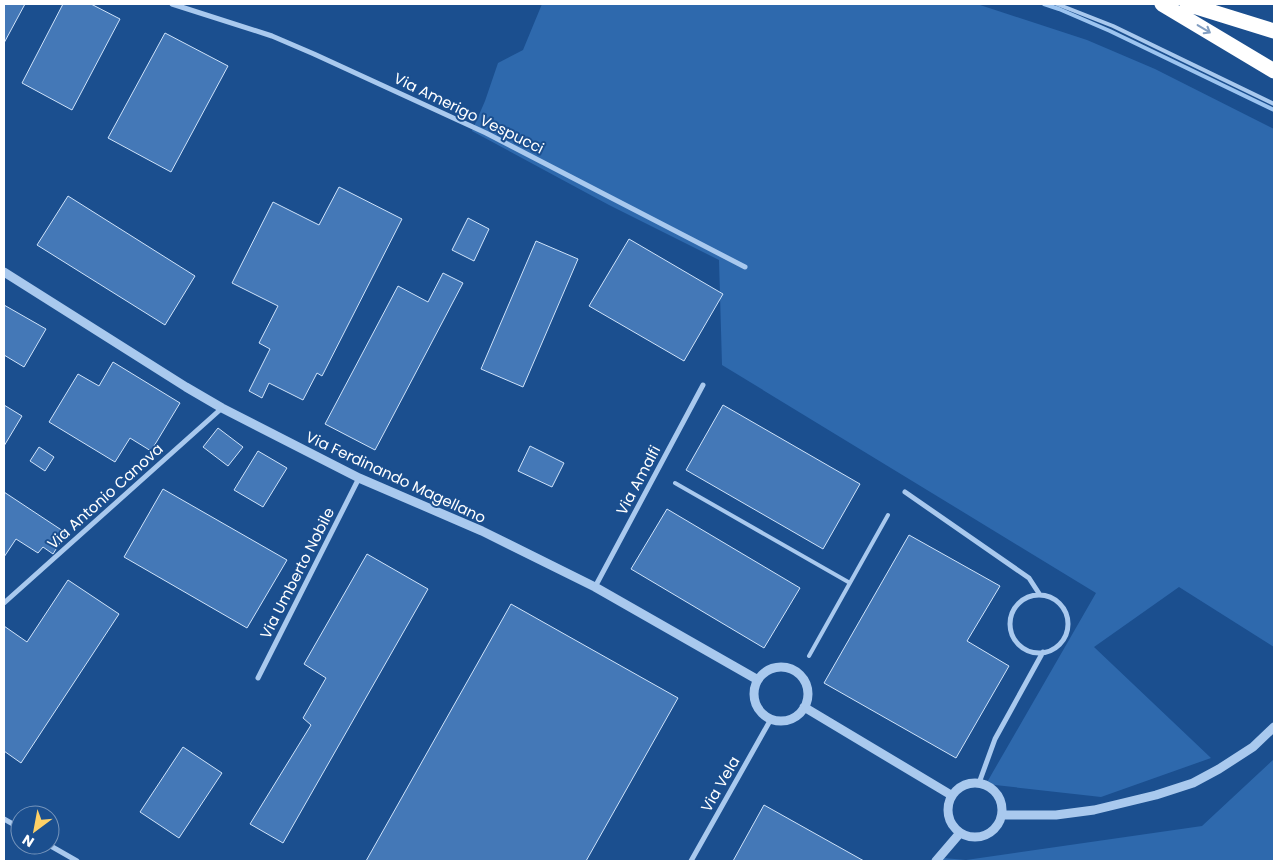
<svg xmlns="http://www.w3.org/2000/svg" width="1278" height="865" viewBox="0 0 1278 865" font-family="Poppins,sans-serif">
  <rect width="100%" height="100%" fill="#1b4f8f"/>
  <path fill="#2e69ad" d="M542,4h435l110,36 68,29 119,60v518l-95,-60 -85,60 117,111 -110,39 -115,-13 110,-191 -374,-228 -3,-105 -110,-55 -137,-74 13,-30 13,-38 25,-13z
    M1274,759v102h-333l2,-3 23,2 236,-34z"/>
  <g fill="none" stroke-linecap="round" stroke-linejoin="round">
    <path stroke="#9cc4f0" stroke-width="4" d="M1044,4l15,5 51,22 164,79"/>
  </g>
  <path fill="#4478b7" stroke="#cfe3fa" d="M4,4h21l-21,39z
    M63,4h28l29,15 -48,91 -50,-27z
    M165,33l63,33 -57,106 -63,-34z
    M339,187l63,32 -80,157 -5,-3 -14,27 -34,-17 -7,15 -13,-7 21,-42 -11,-6 19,-37 -46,-23 41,-81 46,23z
    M68,196l127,80 -30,49 -128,-80z
    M468,218l21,11 -15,32 -22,-11z
    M629,239l94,55 -39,67 -95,-55z
    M536,241l42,18 -55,128 -42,-18z
    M443,273l20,10 -88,167 -50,-26 73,-138 30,16z
    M4,305l42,24 -22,38 -20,-12z
    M113,362l67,41 -29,48 -21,-13 -15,24 -66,-40 29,-48 21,12z
    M4,405l18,11 -18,30z
    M723,405l137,79 -37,65 -137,-79z
    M218,428l25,19 -15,19 -25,-19z
    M530,446l34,17 -12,24 -34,-16z
    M39,447l15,10 -9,14 -15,-10z
    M258,451l29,17 -24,39 -29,-17z
    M163,489l124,71 -40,68 -123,-71z
    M4,492l62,41 -13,21 -10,-7 -5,6 -22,-14 -12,18z
    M667,509l133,79 -36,60 -133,-79z
    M909,535l91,51 -33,55 42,25 -53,92 -132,-75z
    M367,554l61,35 -145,254 -33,-19 61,-99 -8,-7 23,-40 -22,-14z
    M68,580l51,34 -98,149 -17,-12v-125l23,16z
    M511,604l167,94 -92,163h-220z
    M183,747l39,26 -43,65 -39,-26z
    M764,805l100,56h-131z"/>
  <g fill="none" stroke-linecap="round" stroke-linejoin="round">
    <path stroke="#a9c9ee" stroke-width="4" d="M1057,4l56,22 161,78
      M675,483l175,100
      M809,656l79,-141"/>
    <path stroke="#a9c9ee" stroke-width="5" d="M172,4l100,32 42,18 172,79 259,134
      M905,492l124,86 11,17
      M595,587l108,-202
      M1010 624a29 29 0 1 1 58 0a29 29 0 1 1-58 0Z
      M4,603l218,-195
      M258,678l101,-200
      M979,783l16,-44 48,-87
      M4,819l16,9
      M49,845l28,16
      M691,861l80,-142"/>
    <path stroke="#a9c9ee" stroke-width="9" d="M4,272l182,115 36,21 137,70 123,53 113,56 163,93
      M754 694a27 27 0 1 1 54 0a27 27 0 1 1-54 0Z
      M804,707l147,88
      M948 810a27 27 0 1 1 54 0a27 27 0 1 1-54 0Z
      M1002,815h54l38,-5 62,-15 37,-12 26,-14 34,-22 21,-20
      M936,861l24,-28"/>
    <path stroke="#fff" stroke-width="15" d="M1162,4l112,67
      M1187,4l87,27"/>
  </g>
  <defs><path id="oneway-shaft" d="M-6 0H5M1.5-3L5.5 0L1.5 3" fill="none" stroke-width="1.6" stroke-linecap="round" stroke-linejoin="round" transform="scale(1.25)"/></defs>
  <use stroke="#829ec1" href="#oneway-shaft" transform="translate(1204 29) rotate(31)"/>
  <g text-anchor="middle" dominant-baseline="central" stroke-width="4" stroke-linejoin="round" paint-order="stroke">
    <g font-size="15" fill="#fff" stroke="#1b4f8f">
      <text transform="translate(469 113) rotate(26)">Via Amerigo Vespucci</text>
      <text transform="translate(396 477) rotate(25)">Via Ferdinando Magellano</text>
      <text transform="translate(638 480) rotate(-62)">Via Amalfi</text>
      <text transform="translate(105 496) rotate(-42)">Via Antonio Canova</text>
      <text transform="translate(297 573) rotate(-63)">Via Umberto Nobile</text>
      <text transform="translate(720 784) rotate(-60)">Via Vela</text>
    </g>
  </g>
  <rect width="1278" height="865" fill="none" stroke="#ffffff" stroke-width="10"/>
  <g transform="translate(35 830) rotate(212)"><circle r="24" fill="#1b4f8f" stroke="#7695bc"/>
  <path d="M0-4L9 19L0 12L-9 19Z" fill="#ffd166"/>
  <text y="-8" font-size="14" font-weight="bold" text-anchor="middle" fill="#ffffff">N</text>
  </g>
</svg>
